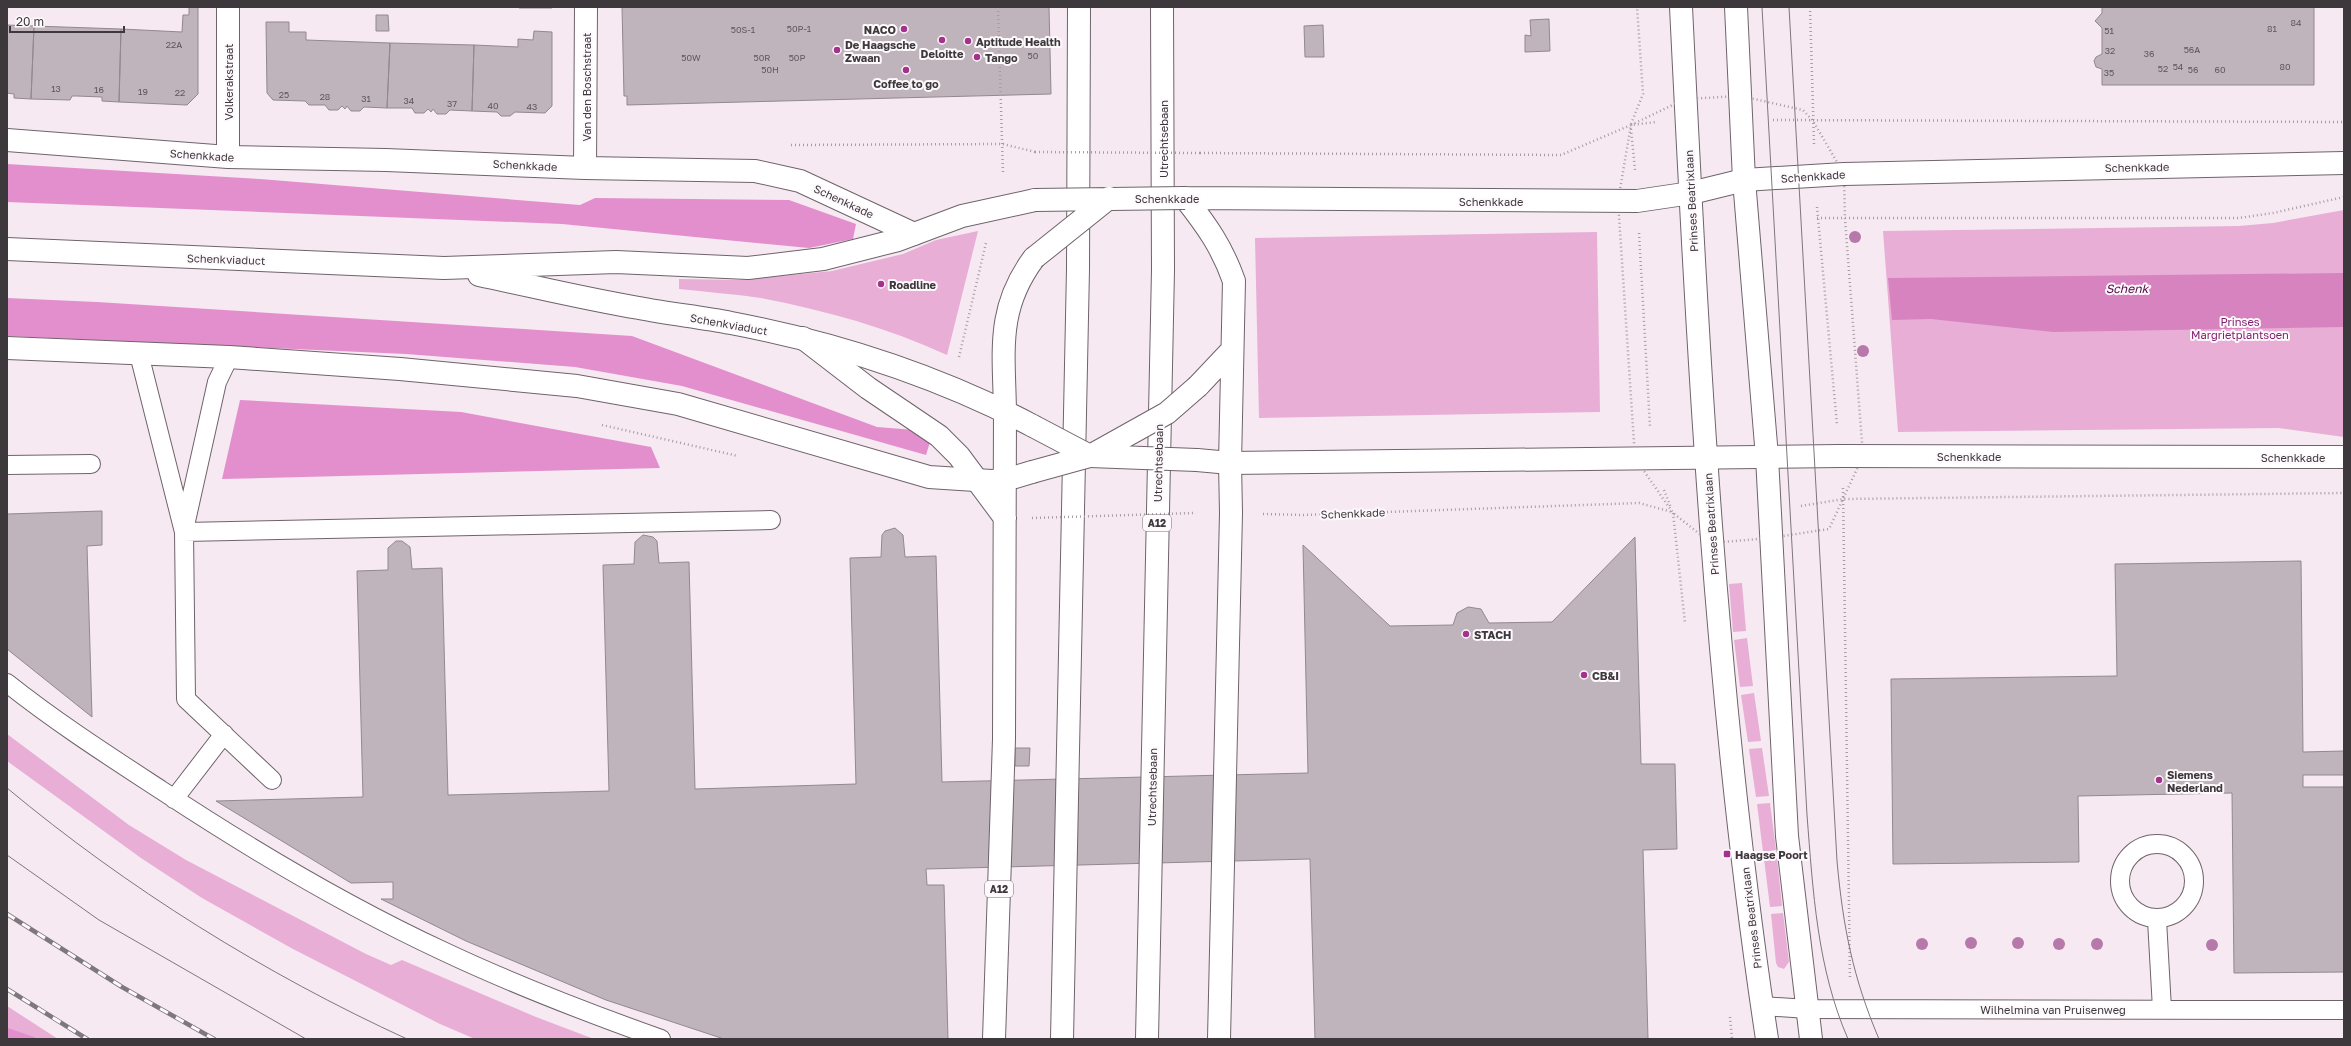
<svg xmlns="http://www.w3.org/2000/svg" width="2351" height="1046" viewBox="0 0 2351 1046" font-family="'Golos Text',sans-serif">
  <rect width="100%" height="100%" fill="#f6e9f2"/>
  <path fill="#e8aed6" d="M2344,210v227l-66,-9 -380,4 -15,-201 356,-5 34,-3z
    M978,231l-31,124c-58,-27 -123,-45 -186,-57 -27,-4 -55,-6 -82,-9v-10l60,1 93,-9 71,-17 33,-14z
    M1597,232l3,180 -341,6 -4,-180z
    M1742,583l4,48 -13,1 -4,-48z
    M1747,638l6,48 -13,1 -6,-47z
    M1754,693l7,48 -13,1 -7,-47z
    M7,734l122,91 57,35 180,94 25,11 11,-5 134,57 58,22h-119l-35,-15 -147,-75 -91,-51 -61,-40 -134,-97z
    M1762,748l7,48 -13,1 -7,-48z
    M1770,803l6,47 -13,2 -6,-48z
    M1777,858l5,48 -12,1 -6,-48z
    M1783,913l6,49 -5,7 -6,-2 -2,-4 -5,-49z
    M7,1006l51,33h-18l-33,-10z"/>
  <path fill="#e48fcd" d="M7,164l253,15 320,26 15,-7 194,2 67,24 -3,15 -44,9 -247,-24 -555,-22z
    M7,298l90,4 535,34 245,91 38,3 15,12 -4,13 -244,-69 -107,-19 -169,-13 -399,-18z
    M240,400l221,12 190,35 9,21 -438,11z
    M8,1028l32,11h-33z"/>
  <path fill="#d783c0" d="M2344,273v54l-291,5 -122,-13 -39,1 -4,-42z"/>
  <path fill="#c0b4bc" stroke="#93888f" d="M189,7h9v87l-11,11 -68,-3 2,-73 61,3 1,-17h6z
    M519,7h33v1h-33z
    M622,7h427l2,87 -424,11v-9h-3z
    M2102,7h212v78h-212v-16l-6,-2 -2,-6 2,-4 6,-3v-26l-7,-7 7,-8z
    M376,15h12l1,16h-13z
    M1549,19l1,32 -25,1v-17l6,1 -1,-16z
    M266,22h23v10h17v8l84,3 -3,65 -23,-1 -4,4h-9l-4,-5 -2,3 -3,-3 -4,4h-9l-4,-5h-16l-4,-4 -32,-1 -6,-7z
    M7,25l27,1 -3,73 -17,-1v-4l-7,-1z
    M1323,25l1,32h-19l-1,-31z
    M34,26l87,3 -2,73 -17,-1v-4l-25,-1h-5l-2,4 -39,-1z
    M534,31l18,1v74l-7,7 -30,-1 -5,4h-9l-4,-4 -25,-1 2,-66 44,2v-8l15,1z
    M390,43l84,2 -2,66 -22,-1 -4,4h-9l-4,-5 -2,3 -3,-3 -4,4h-9l-3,-5h-25z
    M102,511v34l-15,1 5,171 -85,-68v-135z
    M895,528l8,7 2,22 31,-1 6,226 366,-9 -5,-228 87,81 63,-1 4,-12 11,-6 13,2 8,14 63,-1 83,-85 6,227h34l2,85 -34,1 5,189h-333l-5,-180 -384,10 1,16h17l4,154h-224l-118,-39 -140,-59 -85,-42h12v-17l-42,1 -135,-82 147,-4 -6,-226 31,-1v-22l8,-7h6l8,6 2,22 30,-1 6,227 161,-4 -6,-226 31,-1 1,-22 8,-7 10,2 4,4 2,22 30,-1 6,227 161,-5 -6,-226 31,-1 1,-22 3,-4z
    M2301,561l2,191 41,-1v24h-41v12h41v185l-110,1 -2,-180 -154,3 1,66 -186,2 -2,-185 226,-3 -2,-112z
    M1015,748h15l-1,18h-14z"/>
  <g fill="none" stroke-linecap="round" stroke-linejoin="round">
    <g stroke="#6f636b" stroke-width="20">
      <path id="service" d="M139,354l45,178 2,167 86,81
        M7,465l84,-1
        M184,530l33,-148 12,-25
        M184,532l587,-12
        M7,683c49,39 102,73 154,107 91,60 185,116 284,162 70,33 143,61 216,87
        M174,799l50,-65
        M2120 881a37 37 0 1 1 74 0a37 37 0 1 1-74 0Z
        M2157,920l5,89
        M1762,1006l46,3 536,1"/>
    </g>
    <g stroke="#6f636b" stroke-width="24">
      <path id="minor" d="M7,140l221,17 158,3 199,8 170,3 45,10 114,53
        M228,157v-150
        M585,168l1,-161
        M7,348l222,9 171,12 177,17 101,18 251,73 62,4 14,-1 27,-8"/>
    </g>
    <g stroke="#6f636b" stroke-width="24">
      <path id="tertiary" d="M1681,7c17,345 34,690 86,1032
        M1736,7l8,173 23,277 20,379 24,203"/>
    </g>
    <g stroke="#6f636b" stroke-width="24">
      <path id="secondary" d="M1185,198l452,3 54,-8 53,-13 100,-6 500,-11
        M1185,198c22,28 37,49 49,83l-4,182
        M7,249l437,19 172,-6 132,6 75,-9 75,-19 64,-24 73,-16
        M479,275c53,11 106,24 160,33 30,6 62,9 92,15 105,20 207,53 302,103
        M1198,386l34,-36
        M1005,411c-1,-60 -9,-102 29,-153
        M1197,460l33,3 610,-7 504,1"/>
    </g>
    <g stroke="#6f636b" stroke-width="24">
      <path id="primary" d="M1062,1039l16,-770 1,-262
        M1147,1039l16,-769 -1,-263"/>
    </g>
    <g stroke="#6f636b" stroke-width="24">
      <path id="motorway" d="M803,338l65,50 71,48 20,20 46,62
        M994,1039l10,-300 1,-328
        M1219,1039l12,-526 -1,-50"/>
    </g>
    <path stroke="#a69ca3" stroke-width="2.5" stroke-dasharray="1 3" stroke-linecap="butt" d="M998,7l5,167
      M1810,7l4,137
      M1741,96l62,14 10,11 31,53 1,45 18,237 -34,73 -59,9 -59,5 -38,-30 -38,-55 -17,-257 13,-76 54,-26z
      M1773,120l571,2
      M1631,124l12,-30 -6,-87
      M1631,129l4,41
      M791,145l212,-1 32,8
      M1200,153l361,2 70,-30 25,-3
      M1817,207l20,218
      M1817,218h422l34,-5 71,-16
      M1639,233l11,194
      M959,357l27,-114
      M602,425l136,31
      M1843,488l7,491
      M1664,490l7,18
      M1801,506l43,-7 500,-6
      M1673,513l12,110
      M1263,514l40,1 336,-12 33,9
      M1730,1017l2,22"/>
    <use href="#service" stroke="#fff" stroke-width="18"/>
    <use href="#minor" stroke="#fff" stroke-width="22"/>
    <use href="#tertiary" stroke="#fff" stroke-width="22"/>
    <use href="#secondary" stroke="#fff" stroke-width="22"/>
    <use href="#primary" stroke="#fff" stroke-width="22"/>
    <use href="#motorway" stroke="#fff" stroke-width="22"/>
    <path stroke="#7e777c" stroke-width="1" d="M1762,7l45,808c6,76 10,153 41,224
      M1789,7l48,854c6,66 16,117 42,178
      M7,788c120,100 258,186 400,251
      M7,855l92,65 207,119"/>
    <g stroke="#7e777c" stroke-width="4.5">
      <path id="rail" d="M7,914l115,73 92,52
        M7,989l80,50"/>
    </g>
    <use href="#rail" stroke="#fef9fc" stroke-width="3" stroke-dasharray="9" stroke-linecap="butt"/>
    <g stroke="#6f636b" stroke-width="24" stroke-linecap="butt">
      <path id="minor-bridge" d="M1032,472l58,-16"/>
    </g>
    <g stroke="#6f636b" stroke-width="24" stroke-linecap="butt">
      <path id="secondary-bridge" d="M1035,200l150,-2
        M1034,258l75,-60
        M1033,426l57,30 107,4
        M1090,456l77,-43 31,-27"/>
    </g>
    <path stroke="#a69ca3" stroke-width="2.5" stroke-dasharray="1 3" stroke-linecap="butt" d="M1035,152l165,1
      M1032,518l164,-5"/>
    <use href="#minor-bridge" stroke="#fff" stroke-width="22"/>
    <use href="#secondary-bridge" stroke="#fff" stroke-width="22"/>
  </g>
  <g fill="#b679a9">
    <circle cx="1855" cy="237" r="6"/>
    <circle cx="1863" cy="351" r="6"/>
    <circle cx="1971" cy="943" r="6"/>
    <circle cx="2018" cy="943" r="6"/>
    <circle cx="1922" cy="944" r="6"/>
    <circle cx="2059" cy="944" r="6"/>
    <circle cx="2097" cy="944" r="6"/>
    <circle cx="2212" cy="945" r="6"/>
  </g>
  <g fill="#a4318b" stroke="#fef9fc" stroke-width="1.5">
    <circle cx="904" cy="29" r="4"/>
    <circle cx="942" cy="40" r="4"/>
    <circle cx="968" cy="41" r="4"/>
    <circle cx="837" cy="50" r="4"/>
    <circle cx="977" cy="57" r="4"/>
    <circle cx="906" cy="70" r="4"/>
    <circle cx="881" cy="284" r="4"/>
    <circle cx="1466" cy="634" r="4"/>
    <circle cx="1584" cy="675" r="4"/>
    <circle cx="2159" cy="780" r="4"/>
    <rect x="1723" y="850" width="8" height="8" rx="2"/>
  </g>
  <g text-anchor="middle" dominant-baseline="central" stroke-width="4" stroke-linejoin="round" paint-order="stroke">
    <g font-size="9" fill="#5e575c">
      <text x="2296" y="22">84</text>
      <text x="799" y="28">50P-1</text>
      <text x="2272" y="28">81</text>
      <text x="743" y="29">50S-1</text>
      <text x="2109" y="30">51</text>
      <text x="174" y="44">22A</text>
      <text x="2192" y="49">56A</text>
      <text x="2110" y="50">32</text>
      <text x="2149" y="53">36</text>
      <text x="1033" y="55">50</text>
      <text x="691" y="57">50W</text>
      <text x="762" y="57">50R</text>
      <text x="797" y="57">50P</text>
      <text x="2178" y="66">54</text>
      <text x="2285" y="66">80</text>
      <text x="2163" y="68">52</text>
      <text x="770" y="69">50H</text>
      <text x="2193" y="69">56</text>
      <text x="2220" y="69">60</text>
      <text x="2109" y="72">35</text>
      <text x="56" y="88">13</text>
      <text x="99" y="89">16</text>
      <text x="143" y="91">19</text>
      <text x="180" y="92">22</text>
      <text x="284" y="94">25</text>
      <text x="325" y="96">28</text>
      <text x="366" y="98">31</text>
      <text x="409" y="100">34</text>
      <text x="452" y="103">37</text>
      <text x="493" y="105">40</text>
      <text x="532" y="106">43</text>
    </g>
    <g fill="#fef9fc" stroke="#777276" stroke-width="1">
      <rect x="1143" y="515" width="28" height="16" rx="3"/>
      <rect x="985" y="881" width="28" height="16" rx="3"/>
    </g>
    <g font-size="10" font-weight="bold" fill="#3d383c">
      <text x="1157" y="523">A12</text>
      <text x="999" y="889">A12</text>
    </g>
    <g font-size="11" font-weight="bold" fill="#3d383c" stroke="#fef9fc" text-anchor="start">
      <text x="896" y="29" text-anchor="end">NACO</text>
      <text x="976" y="41">Aptitude Health</text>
      <text x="845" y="44">De Haagsche<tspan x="845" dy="13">Zwaan</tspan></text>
      <text x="942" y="53" text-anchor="middle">Deloitte</text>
      <text x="985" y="57">Tango</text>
      <text x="906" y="83" text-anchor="middle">Coffee to go</text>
      <text x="889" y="284">Roadline</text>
      <text x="1474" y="634">STACH</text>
      <text x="1592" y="675">CB&amp;I</text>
      <text x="2167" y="774">Siemens<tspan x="2167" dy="13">Nederland</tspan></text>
      <text x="1735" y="854">Haagse Poort</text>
    </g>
    <g font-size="11" fill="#3d383c" stroke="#fef9fc">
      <text transform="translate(228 82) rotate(-90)">Volkerakstraat</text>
      <text transform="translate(586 87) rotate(-90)">Van den Boschstraat</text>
      <text transform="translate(1163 139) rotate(-90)">Utrechtsebaan</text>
      <text transform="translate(202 155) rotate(4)">Schenkkade</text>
      <text transform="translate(525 165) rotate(3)">Schenkkade</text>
      <text transform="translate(2137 167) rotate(-1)">Schenkkade</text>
      <text transform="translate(1813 176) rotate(-4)">Schenkkade</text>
      <text x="1167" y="198">Schenkkade</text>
      <text transform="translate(844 201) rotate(25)">Schenkkade</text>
      <text x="1491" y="201">Schenkkade</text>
      <text transform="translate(1691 201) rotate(-93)">Prinses Beatrixlaan</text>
      <text transform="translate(226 259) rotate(2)">Schenkviaduct</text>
      <text transform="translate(729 324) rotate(10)">Schenkviaduct</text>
      <text x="1969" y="456">Schenkkade</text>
      <text x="2293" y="457">Schenkkade</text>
      <text transform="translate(1158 463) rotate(-89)">Utrechtsebaan</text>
      <text transform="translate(1353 513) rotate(-2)">Schenkkade</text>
      <text transform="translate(1711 524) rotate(-94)">Prinses Beatrixlaan</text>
      <text transform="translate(1152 787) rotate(-89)">Utrechtsebaan</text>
      <text transform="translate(1751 918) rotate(-97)">Prinses Beatrixlaan</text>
      <text x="2053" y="1009">Wilhelmina van Pruisenweg</text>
    </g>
    <g font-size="11" fill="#811e6d" stroke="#fef9fc">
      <text x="2240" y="321">Prinses<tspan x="2240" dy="13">Margrietplantsoen</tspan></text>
    </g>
    <g font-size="12" font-style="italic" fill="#570a48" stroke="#fef9fc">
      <text x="2127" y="288">Schenk</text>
    </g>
  </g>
  <rect width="2351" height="1046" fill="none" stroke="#3d383c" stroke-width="16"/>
  <path d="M10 26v6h114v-6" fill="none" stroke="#3d383c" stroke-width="2"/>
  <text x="16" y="26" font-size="12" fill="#3d383c" stroke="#fef9fc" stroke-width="3" paint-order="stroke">20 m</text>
</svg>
